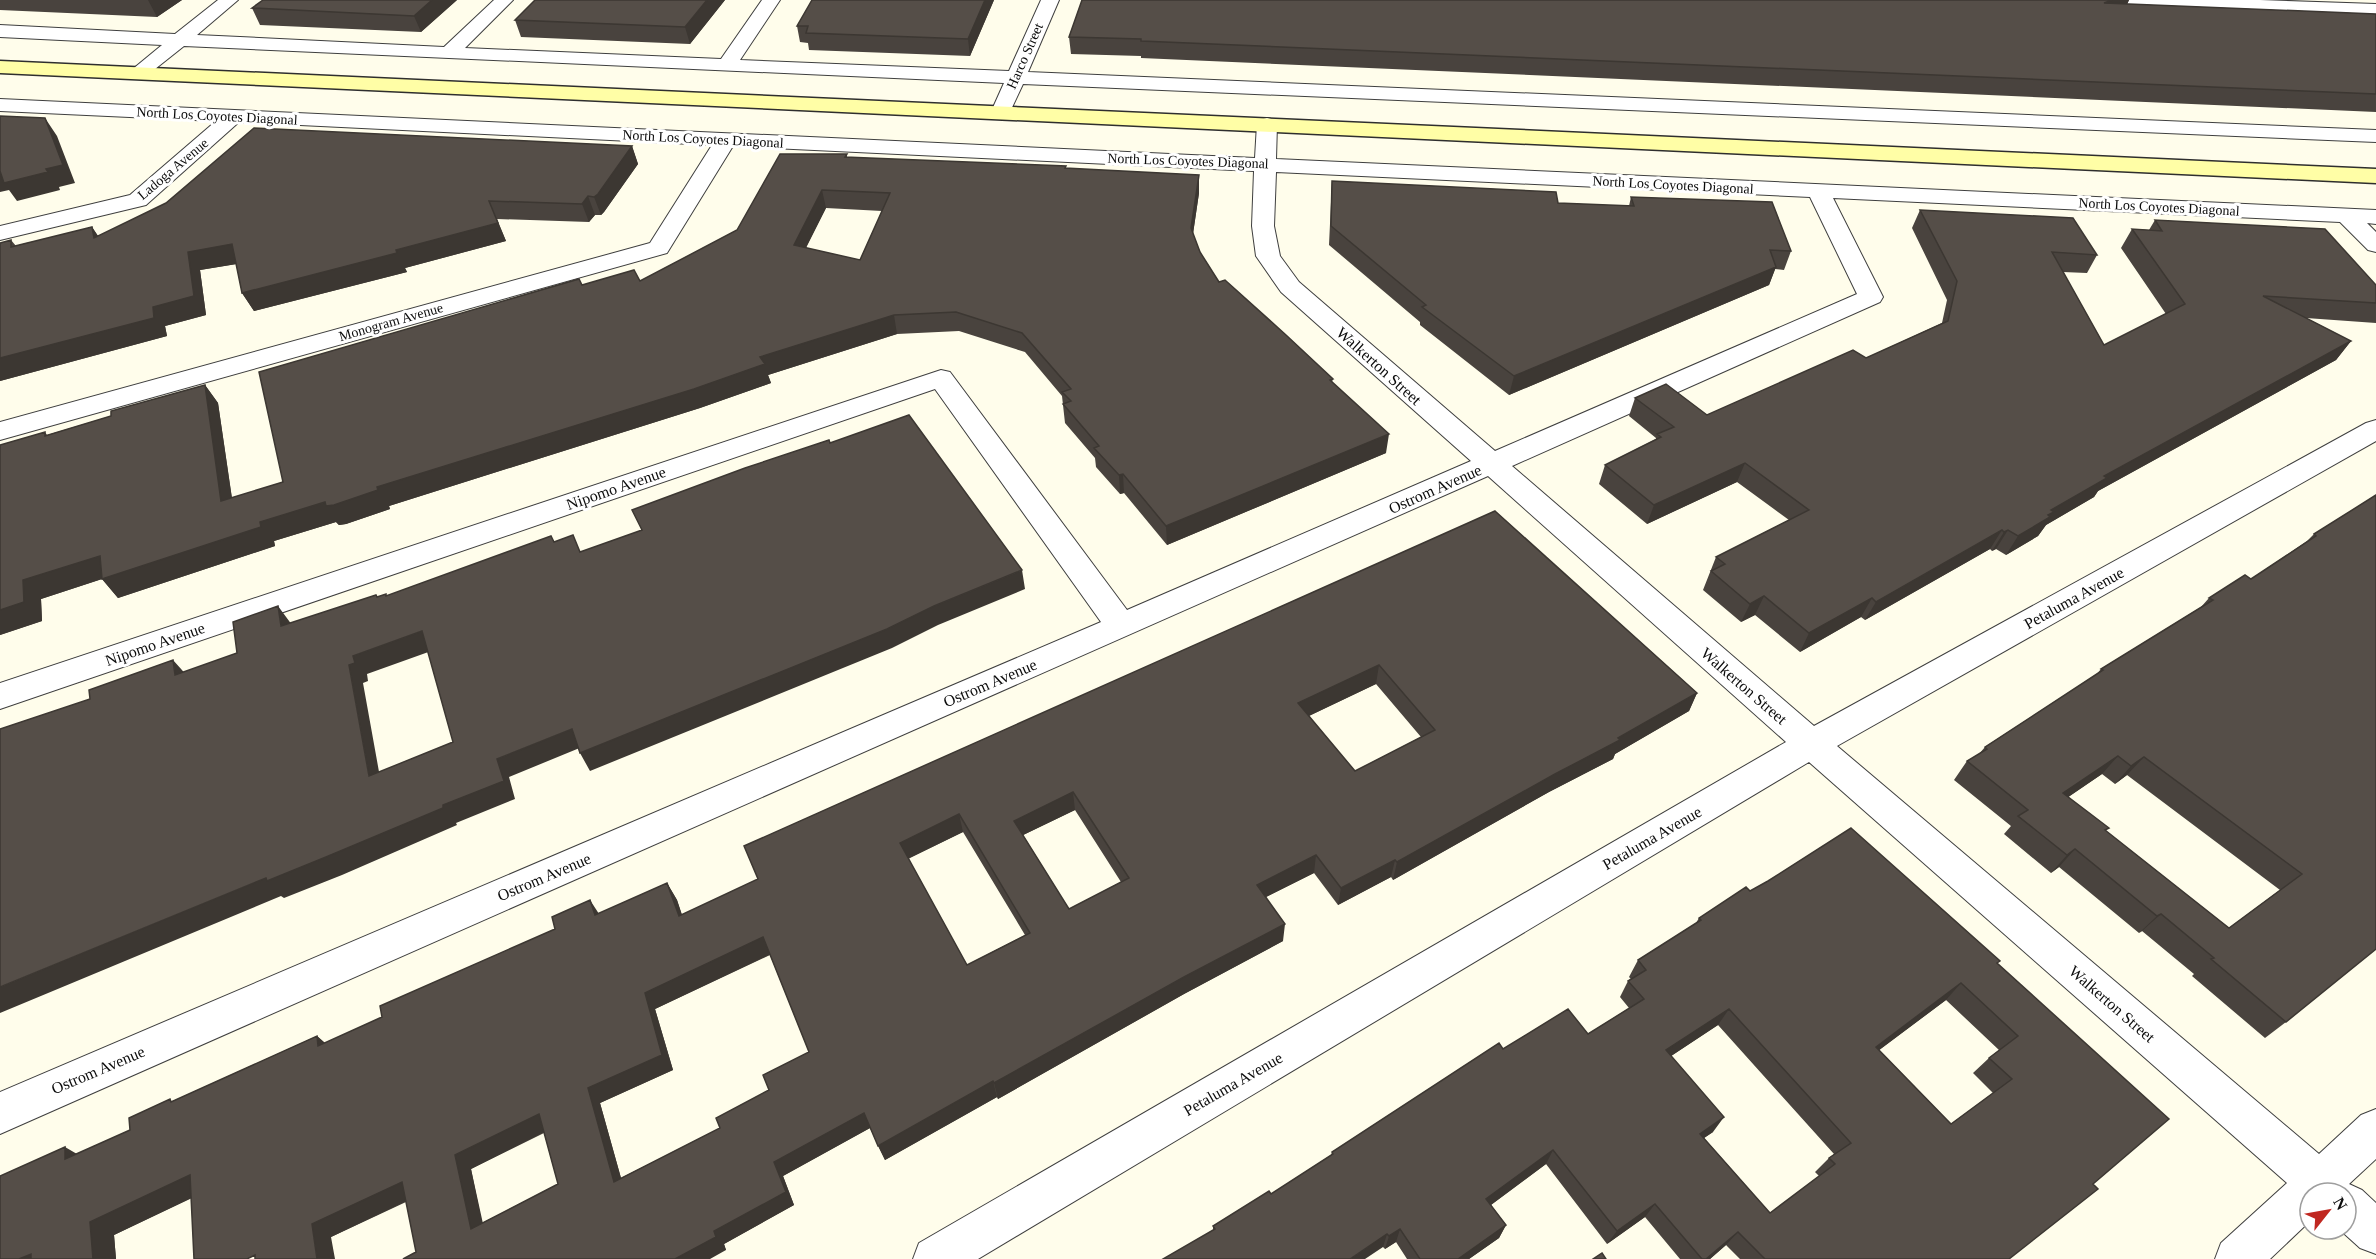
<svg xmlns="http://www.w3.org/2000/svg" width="2376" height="1259" viewBox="0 0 2376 1259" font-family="'Times New Roman',serif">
  <rect width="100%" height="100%" fill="#fffdeb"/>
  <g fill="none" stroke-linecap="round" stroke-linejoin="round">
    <g stroke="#3f3f3f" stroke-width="2">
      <path id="minor" d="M218,0h20l-41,35 247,12 50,-47h19l-48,48 256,11 41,-59h18l-40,60 269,11 32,-71h18l-31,72 1348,58v12l-1353,-58 -15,32h-14l-3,-4 13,-29 -820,-37 -39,31h-14l-3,-4 34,-28 -162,-8v-12l175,9z
        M2074,0h186l116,4v10l-293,-9 -6,-1z
        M0,99l1255,59 2,-34 3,-4 7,-2 7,2 3,4 -1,35 1100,51v14l-9,-1 9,9v20l-8,-2 -28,-28 -507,-24 50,99 -3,5 -368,164 302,260 552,-303 10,-3v21l-539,305 482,408 42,-39 15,-6v50l-27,25 13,6 14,13v51l-16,-6 -21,-19h7v-36h-36v28l-40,38h-55l6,-16 66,-60 -478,-421 -831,497h-65l6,-16 867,-501 -298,-266 -1488,658v-42l1101,-470 -166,-233 -935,320v-26l941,-313 9,2 177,238 344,-149 -190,-169 -25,-36 -4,-30 2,-55 -521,-25 -66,107 -667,187v-18l650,-179 62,-98 -473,-23 -93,83 -146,35v-14l130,-31 86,-74 -216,-10zM1276,172l534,25 47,97 -362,157 -196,-169 -19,-26 -6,-30z"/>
    </g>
    <g stroke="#2e2e2e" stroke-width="3">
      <path id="secondary" d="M0,61l2376,108v14l-2376,-110z"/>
    </g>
    <use href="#minor" fill="#fff" fill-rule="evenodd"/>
    <use href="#secondary" fill="#fffea6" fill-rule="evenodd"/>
  </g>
  <path fill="#49433e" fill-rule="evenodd" d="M0,0h182l-25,17 -157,-7z
    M457,0l-36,32 -161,-7 -8,-17z
    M725,0l-35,44 -169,-7 -6,-17z
    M994,0l-24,56 -161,-6 -1,-7 -8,-1 -3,-16z
    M1082,0h1047l-2,4 249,10v98l-1235,-54v-2l-70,-2 -2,-17z
    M632,146l6,18 -34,48 -3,3h-6l-6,7 -92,-3 9,22 -101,27 2,4 -153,39 -12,-18 -6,-29 -36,6 6,45 -41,11 2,10 -167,45 11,-141 5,6 76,-19 6,9z
    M847,154v3l352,18v18l-6,41 7,18 19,30 114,97 -1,3 54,71 -219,92 -43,-52 -4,1 -24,-27 -1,-9 -30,-35 -3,-27 -37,-44 -66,-21 -62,3 -129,41 3,8 -71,25 -311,98 1,3 -44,15 -7,1 -3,-3 -62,19 1,5 -157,52 -16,-19 -61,20 1,22 -42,14 45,-203 2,3 64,-19 94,-31 13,18 14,95 51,-16 299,-197 58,-4 97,-51zM826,208l56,3 -22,49 -54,-12z
    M1332,181l226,22 71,3 2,-9 160,54 -7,19 -9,-1 -6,16 -260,110 -89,-70v-3l-91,-77z
    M1920,210l177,45 -10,18 -24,-1 41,73 62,-31 -45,-66 11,-19 17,1 6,-10 221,65v38l-70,-5 45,23 -15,19 -238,131 -4,6 -48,28 -8,11 -32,19 -10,-6 -4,2 -2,-2 -125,71 -4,-3 -61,35 -45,-37 -14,7 -38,-32 13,-33 73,-37 -52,-38 -90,42 -48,-40 6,-19 51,-26v-1l-27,-22 6,-18 72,17 159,-57 76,-35 5,-23 -35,-72z
    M2376,495l-90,527 -21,16 -73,-62 2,-2 -52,-43 -3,2 -80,-66 -8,6 -47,-39 7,-8 -57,-46 13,-19 12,-7 6,-7 111,-72 5,-6 100,-62 8,-9 42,-19 56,-38 7,-7zM2102,774l13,10 12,-9 153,115 -51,38 -123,-97 -38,-34z
    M1495,511l202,182 -8,18 -74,43 -2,5 -64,33 -156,88 -2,-3 -53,28 -24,-32 -48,24 17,44 -99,53 -186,105 -1,-2 -112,63 -15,-32 -87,48 11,29 -70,39 2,6 -310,2 -10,-50 -75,35 -140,-39 -77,37 2,24h-116l77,-105 53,-24 43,-29 144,-65 8,7 57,-26 217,-103 68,-31 10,17 5,15 76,-36zM1376,684l45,53 -66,34 -46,-55zM1075,810l46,72 -52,27 -46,-74zM963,832l62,103 -58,30 -59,-106zM770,955l39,97 -40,38 -49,38 -99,50 -21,-75 73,-33 -18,-61zM544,1133l14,51 -76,39 -11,-54z
    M1750,891l248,72 95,221 -84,75h-269l-14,-14 -16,14h-30l-35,-42 -38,27 -61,-80 -55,41 15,20 -7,13 -30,21h-62l-11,-17 -11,7 -2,-2 -170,-18v-3l58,-32 60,-39 1,-3 171,-103 85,-15 41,-26 -9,-11 8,-16 3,-2 -2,-2 9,-17 58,-37 3,-5zM1946,1000l53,50 -10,8 -16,15 20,20 -42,31 -72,-74zM1718,1025l116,129 -5,4 -14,14 4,4 -49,37 -66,-75 9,-6 -42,-76z"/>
  <path fill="#3c3732" d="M148,0h34l-25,17z
    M432,0h25l-36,32 -7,-16z
    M707,0h18l-35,44 -5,-17z
    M985,0h9l-24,56 -2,-17z
    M2112,0h17l-4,9 -21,-6z
    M45,118l12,18 18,47 -16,4 1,3 -43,11 -8,-11 -9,2v-21l46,-2z
    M632,146l6,18 -34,48 -3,3 -7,-18z
    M1199,175v18l-8,54v-19z
    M822,190l4,18 -28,55 -4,-18z
    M588,196l7,19 -6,7 -7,-18z
    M489,201l17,40 -101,27 2,4 -153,39 -12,-18 154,-43z
    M92,227l12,18 -10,-7z
    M232,244l11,19 -43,7 6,45 -41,11 2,10 -167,45v-23l153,-51 35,-55z
    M1776,267l-7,18 -260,110 5,-19z
    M894,315l3,19 -129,41 3,8 -71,25 -311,98 1,3 -44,15 -7,1 -3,-3 -62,19 1,5 -157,52 -16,-19 -61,20 1,22 -42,14v-25l23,-30 77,-24 160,-34 117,-35 383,-130z
    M2351,341l-15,19 -238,131 -4,6 -48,28 -8,11 -32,19 12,-19 33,-26 53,-34z
    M205,385l13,18 17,117 -14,-19z
    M1389,434l-3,19 -219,92 -1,-19z
    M1745,463l-8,19 -90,42 7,-19z
    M1123,474l1,19 -4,1 -1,-19z
    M2002,530l-12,19 -125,71 11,-18z
    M2008,530l-12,19 -4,2 12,-19z
    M1022,570l3,19 -87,36 -46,23 -302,123 -10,-18 354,-147z
    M1764,596l-9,19 -14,7 9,-18z
    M1872,598l-11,19 -61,35 9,-19z
    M278,606l14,19 -11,1z
    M422,631l12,19 -67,24 1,7 -5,2 20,111 -14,-18 -20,-111 4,-9z
    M173,660l17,19 -15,-4z
    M1379,665l-3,19 -80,38 2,-19z
    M1697,693l-8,18 -74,43 -2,5 -64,33 -156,88 4,-18z
    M572,729l10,18 -73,30 6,22 -59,24 1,2 -115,50 -58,23 -3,-2 -281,117v-26l443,-182 54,-46z
    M2118,756l-16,18 -54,37 15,-18z
    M2144,757l-17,18 -12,9 16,-18z
    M1073,792l2,18 -58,28 -3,-17z
    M959,814l4,18 -58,28 -5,-17z
    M2075,849l-16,18 -8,6 16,-18z
    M1316,855l-2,18 -58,29 1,-17z
    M1395,860l-4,17 -53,28 3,-17z
    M667,883l10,17 11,33 -9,-17z
    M590,900l11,17 -6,-2z
    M2161,914l-19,17 -3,2 18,-17z
    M1285,924l-2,17 -99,53 -186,105 -4,-16 190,-106z
    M763,937l8,17 -116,55 18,61 -73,33 26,93 -12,-14 -26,-94 57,-95z
    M1961,983l-15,17 -84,63 14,-16z
    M1729,1009l-11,16 -62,41 10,-16z
    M317,1036l18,16 -17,-6z
    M993,1081l4,16 -112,63 -7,-14z
    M864,1113l6,15 -87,48 11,29 -70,39 2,6 -16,9h-35l39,-28 60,-69z
    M539,1114l13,14 -81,41 16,73 -16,-13 -16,-74z
    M1724,1117l-11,15 -24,16 11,-14z
    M65,1147l24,14 -24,-2z
    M1553,1150l-7,14 -66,49 6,-14z
    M190,1175l21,14 -97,46 2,24h-23l-3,-37z
    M402,1182l17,13 -88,42 4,22h-18l-5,-35z
    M1655,1204l-10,13 -38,27 10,-13z
    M1506,1225l-7,13 -30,21h-11z
    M1400,1229l-4,13 -11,7 4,-13z
    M1738,1232l-12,13 -16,14h-4z
    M1387,1234l-4,13 -18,12h-15z
    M31,1254l10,5h-22z"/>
  <path fill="#554e48" stroke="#3c3732" stroke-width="1.5" fill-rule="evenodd" d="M263,0h169l-18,16 -162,-8z
    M535,0h172l-22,27 -170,-7z
    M812,0h173l-17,39 -162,-6 2,-7h-11z
    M1082,0h1030l-8,3 272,11v80l-1235,-53v-2l-72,-2z
    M0,116l45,2 18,47 -17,4 2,3 -44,11 -4,-12z
    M254,128l378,18 -34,48 -4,3 -6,-1 -6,8 -93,-3 9,22 -102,27 1,3 -155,40 -10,-49 -44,8 6,44 -41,11 1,11 -154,40v-115l11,-3v7l81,-20 2,11 72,-35z
    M780,154h67l-2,3 221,9 -1,2 134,7 -8,53 9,24 19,30 6,-2 61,55 47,44 -3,1 59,54 -223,92 -43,-52 -4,1 -25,-27 5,-2 -36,-42 8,-3 -9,-9 9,-3 -49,-56 -66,-21 -62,3 -134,42 5,7 -71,25 -317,98 1,3 -44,15 -8,1 -1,-4 -65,20 1,5 -159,52 -2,-23 -77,24 1,22 -24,8v-165l45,-13v4l66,-20v-5l94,-26 16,116 62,-19 -24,-110 320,-93 3,6 52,-15 6,11 97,-51zM822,190l68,3 -30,67 -66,-15z
    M1332,181l224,11 2,11 76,3 -3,-9 141,5 19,49 -21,-1 6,17 -262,109 -92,-69 4,-2 -95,-79z
    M1920,210l153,8 24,37 -45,-3 52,93 81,-41 -53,-75 30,2 -7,-11 170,9 51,56v18l-113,-7 88,45 -247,135 3,2 -56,32 3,2 -6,3 2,2 -32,19 -10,-6 -4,2 -2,-2 -126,72 -4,-4 -63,35 -45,-37 -14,8 -39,-33 14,-7 -9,-7 93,-47 -64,-47 -91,42 -49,-40 56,-28 -4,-3 17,-7 -39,-29 31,-14 41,31 146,-65 13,8 82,-37 9,-40z
    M909,415l113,155 -88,36 -47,23 -307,124 -8,-24 -75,30 7,22 -61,24v3l-117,49 -59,24 -1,-3 -266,109v-258l90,-30 -1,-9 84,-30 2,15 62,-22 -4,-31 45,-16 3,20 95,-31 1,2 9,-3v2l165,-60 3,6 19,-7 7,17 62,-22 -10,-20 113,-42 84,-28 1,3zM422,631l31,111 -84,34 -20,-111 6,-2 -2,-7z
    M2376,495v454l-90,73 -75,-63 3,-1 -53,-44 -4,2 -82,-67 -8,6 -49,-39 10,-6 -61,-49 20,-12 -2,-2 118,-77 -2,-1 112,-69 -4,-2 36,-23 6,4 65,-43 -2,-2zM2118,756l13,10 13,-9 158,117 -73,54 -124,-98 4,-2 -46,-35z
    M1495,511l202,182 -79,45 2,2 -65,34 -158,88 -2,-2 -54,28 -25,-33 -59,30 28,39 -101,53 -190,106 -1,-2 -115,65 -14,-33 -90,49 12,30 -72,39 2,6 -41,22h-272l13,-7 -14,-70 -90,42 5,35h-62v-4l-8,4h-53l-4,-84 -100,47 3,37h-62v-5l-12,5h-19v-83l65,-29v12l65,-29 -1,-12 41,-19 1,3 146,-66 1,10 64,-29 -2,-11 175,-77 -3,-12 38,-17 5,15 72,-32 12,33 79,-37 -14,-33zM1379,665l56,65 -80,41 -57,-68zM1073,792l56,86 -60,31 -55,-88zM959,814l71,119 -63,32 -67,-122zM763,937l46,115 -46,23 6,15 -53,28 4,10 -106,54 -26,-94 74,-33 -17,-62zM539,1114l19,70 -87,45 -16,-74z
    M1851,828l149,133 -3,2 172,156 -76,65 5,5 -89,70h-244l-27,-27 -32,27h-4l-47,-55 -38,27 -64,-81 -67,49 20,26 -48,34h-38l-20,-30 -11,7 -2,-2 -37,25h-187l52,-30 -2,-3 56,-35 2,3 62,-40 -1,-2 167,-109 4,6 65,-40 20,25 56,-35 -16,-18 18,-11 -8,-10 63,-40 -2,-2 47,-31 4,4 18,-10zM1961,983l57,53 -29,22 23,21 -61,45 -75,-77zM1729,1009l122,134 -22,15 6,6 -65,49 -70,-79 24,-17 -58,-67z
    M1602,1253l4,6h-13z"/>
  <g text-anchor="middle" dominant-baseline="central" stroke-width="6" stroke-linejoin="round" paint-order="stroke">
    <g font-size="14" fill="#0c0c0c" stroke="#fff">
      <text transform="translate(1025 56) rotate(-66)">Harco Street</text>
      <text transform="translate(217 116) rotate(3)">North Los Coyotes Diagonal</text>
      <text transform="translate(703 139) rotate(3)">North Los Coyotes Diagonal</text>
      <text transform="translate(1188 161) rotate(2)">North Los Coyotes Diagonal</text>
      <text transform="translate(173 169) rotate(-40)">Ladoga Avenue</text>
      <text transform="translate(1673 185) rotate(3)">North Los Coyotes Diagonal</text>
      <text transform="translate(2159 207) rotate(3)">North Los Coyotes Diagonal</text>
      <text transform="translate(391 322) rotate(-16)">Monogram Avenue</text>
    </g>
    <g font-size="16" fill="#0c0c0c" stroke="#fff">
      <text transform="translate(1379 366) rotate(42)">Walkerton Street</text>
      <text transform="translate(616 488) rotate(-19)">Nipomo Avenue</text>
      <text transform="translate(1435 489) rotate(-24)">Ostrom Avenue</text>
      <text transform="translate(2074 598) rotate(-29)">Petaluma Avenue</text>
      <text transform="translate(155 644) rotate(-19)">Nipomo Avenue</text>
      <text transform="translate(990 683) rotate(-23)">Ostrom Avenue</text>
      <text transform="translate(1744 686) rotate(41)">Walkerton Street</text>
      <text transform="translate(1652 838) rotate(-30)">Petaluma Avenue</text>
      <text transform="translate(544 877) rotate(-23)">Ostrom Avenue</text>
      <text transform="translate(2112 1004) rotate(41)">Walkerton Street</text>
      <text transform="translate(98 1070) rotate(-23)">Ostrom Avenue</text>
      <text transform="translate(1233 1084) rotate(-30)">Petaluma Avenue</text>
    </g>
  </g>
  <g transform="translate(2328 1211) rotate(59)"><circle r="28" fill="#ffffff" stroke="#9e9e9e" stroke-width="1.5"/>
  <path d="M0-4.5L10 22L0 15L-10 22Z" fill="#c02720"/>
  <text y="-9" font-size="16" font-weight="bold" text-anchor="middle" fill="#0c0c0c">N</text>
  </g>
</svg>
